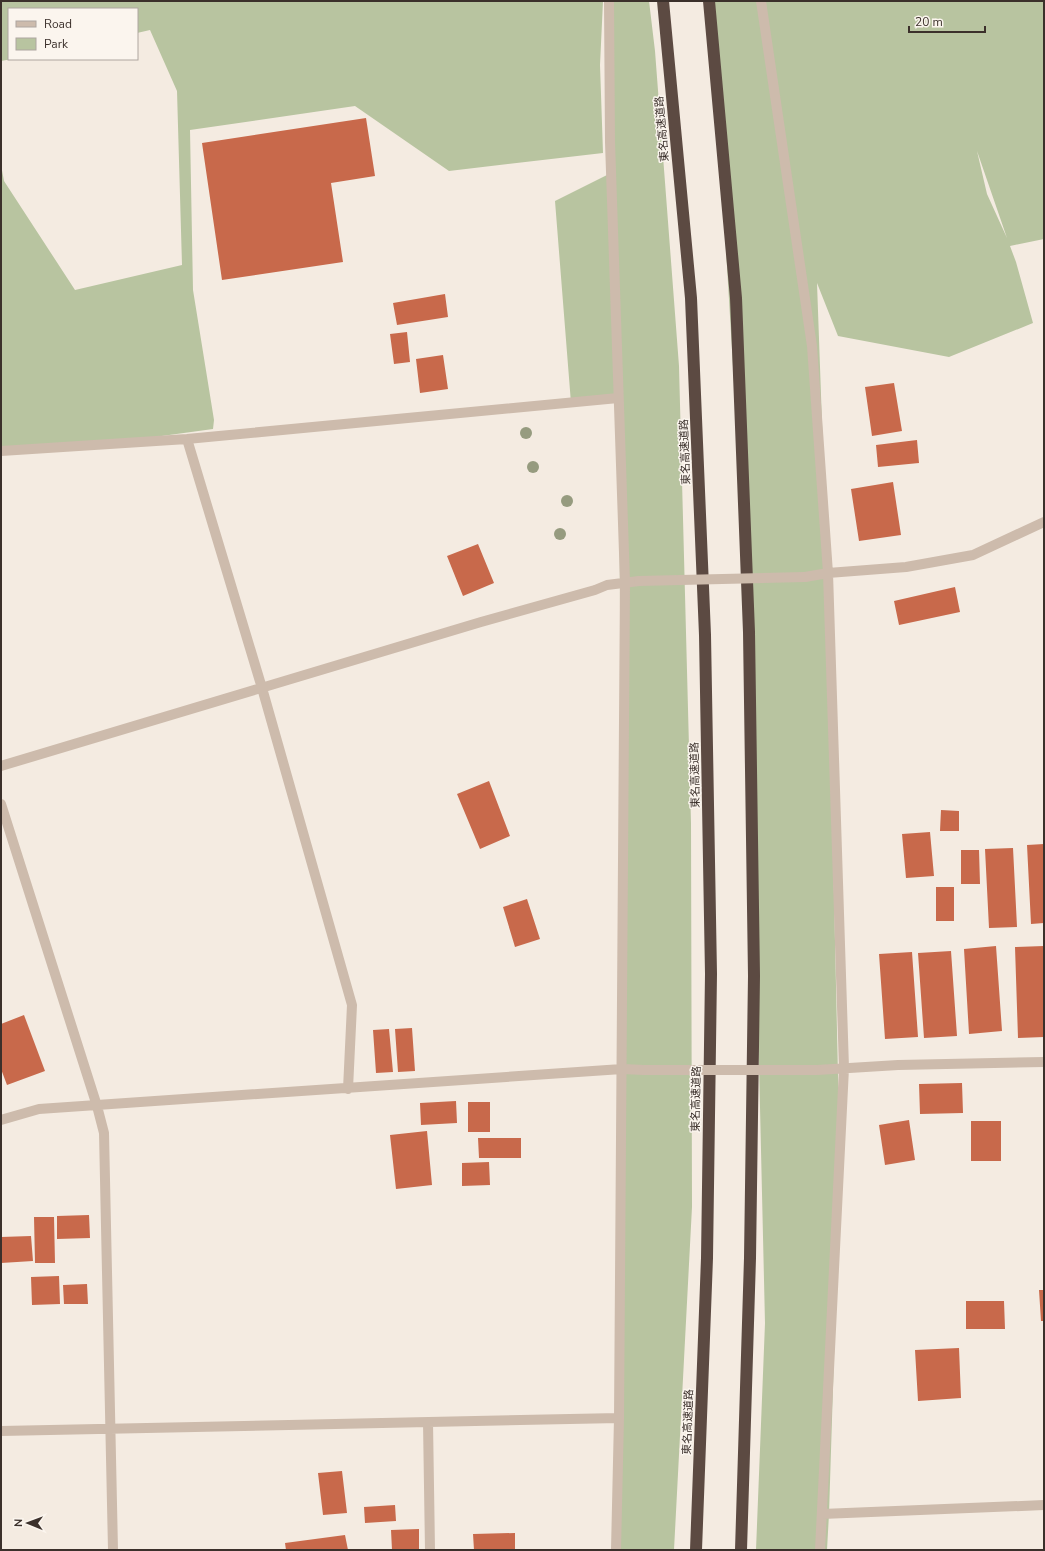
<svg xmlns="http://www.w3.org/2000/svg" width="1045" height="1551" viewBox="0 0 1045 1551" font-family="'Nunito Sans','Noto Sans JP',sans-serif">
  <rect width="100%" height="100%" fill="#f4ebe1"/>
  <path fill="#b8c4a0" fill-rule="evenodd" d="M1,1h602l-3,64 3,88 -154,18 -94,-65 -165,24 3,160 21,130 -1,9 -117,16 -95,6v-286l3,16 71,109 107,-25 -5,-174 -27,-61 -13,3v-24h-128v50h3l-11,2z
    M611,1h38l6,50 24,315 12,457 1,384 -18,343h-60l8,-520 -3,-632 -48,5 -16,-202 56,-28z
    M711,1h333v238l-34,7 6,16 17,61 -84,34 -111,-21 -21,-53 9,251 14,632 -11,348 -2,36h-71l9,-227 -16,-691zM977,151l30,87 -20,-44z"/>
  <path fill="#c8694b" d="M366,118l9,58 -44,7 12,79 -121,18 -20,-137z
    M445,294l3,23 -51,8 -4,-22z
    M407,332l3,30 -16,2 -4,-30z
    M443,355l5,34 -28,4 -4,-34z
    M894,383l8,48 -30,5 -7,-49z
    M917,440l2,23 -41,4 -2,-22z
    M893,482l8,53 -42,6 -8,-52z
    M478,544l16,39 -31,13 -16,-40z
    M955,587l5,25 -61,13 -5,-24z
    M489,781l21,55 -30,13 -23,-55z
    M941,810l18,1v20h-19z
    M930,832l4,44 -28,2 -4,-44z
    M1044,844v79l-13,1 -4,-79z
    M1013,848l4,79 -28,1 -4,-79z
    M961,850h18l1,34h-19z
    M936,887h18v34h-18z
    M527,899l13,40 -25,8 -12,-40z
    M996,946l6,85 -33,3 -5,-85z
    M1044,946v91l-26,1 -3,-91z
    M951,951l6,85 -33,2 -6,-85z
    M912,952l6,85 -33,2 -6,-85z
    M24,1015l21,56 -38,14 -6,-16v-45z
    M412,1028l3,43 -17,1 -3,-43z
    M389,1029l4,43 -17,1 -3,-43z
    M962,1083l1,30 -43,1 -1,-30z
    M456,1101l1,22 -36,2 -1,-22z
    M468,1102h22v30h-22z
    M909,1120l6,40 -30,5 -6,-40z
    M971,1121h30v40h-30z
    M427,1131l5,54 -36,4 -6,-54z
    M478,1138h43v20h-42z
    M489,1162l1,23 -28,1v-23z
    M89,1215l1,23 -33,1v-23z
    M34,1217h20l1,46h-20z
    M31,1236l2,25 -32,2v-26z
    M59,1276l1,28 -28,1 -1,-28z
    M87,1284l1,20h-24l-1,-19z
    M1039,1290h5v31h-3z
    M966,1301h38l1,28h-39z
    M959,1348l2,50 -43,3 -3,-51z
    M342,1471l5,42 -24,2 -5,-42z
    M395,1505l1,16 -31,2 -1,-16z
    M419,1529v21h-27l-1,-20z
    M515,1533v17h-41l-1,-16z
    M345,1535l3,15h-62l-1,-7z"/>
  <g fill="none" stroke-linecap="round" stroke-linejoin="round">
    <path stroke="#cdbbac" stroke-width="10" d="M609,1l1,141 15,440 -6,836 -3,132
      M761,1l51,345 16,227 16,495 -24,482
      M187,439l75,249 90,317 -4,84
      M1,451l186,-12 431,-41
      M805,577l23,-4 78,-6 67,-12 71,-33
      M1,766l480,-144 114,-32 12,-5 32,-4
      M1,804l96,302 7,27 9,417
      M817,1070l81,-5 146,-3
      M1,1120l38,-11 583,-40 22,1
      M428,1422l2,128
      M1,1431l618,-13
      M822,1514l222,-9"/>
    <path stroke="#5c4a42" stroke-width="12" d="M663,1l28,297 14,337 6,339 -4,284 -11,292
      M709,1l27,297 13,334 5,344 -4,282 -9,292"/>
    <path stroke="#cdbbac" stroke-width="10" d="M639,581l166,-4
      M644,1070h173"/>
  </g>
  <g fill="#969b7f">
    <circle cx="526" cy="433" r="6"/>
    <circle cx="533" cy="467" r="6"/>
    <circle cx="567" cy="501" r="6"/>
    <circle cx="560" cy="534" r="6"/>
  </g>
  <g text-anchor="middle" dominant-baseline="central" stroke-width="3" stroke-linejoin="round" paint-order="stroke">
    <g font-size="11" fill="#3b302b" stroke="#fbf5ee">
      <text transform="translate(662 129) rotate(-95)">東名高速道路</text>
      <text transform="translate(685 452) rotate(-92)">東名高速道路</text>
      <text transform="translate(695 775) rotate(-91)">東名高速道路</text>
      <text transform="translate(696 1099) rotate(-89)">東名高速道路</text>
      <text transform="translate(688 1422) rotate(-88)">東名高速道路</text>
    </g>
  </g>
  <rect width="1045" height="1551" fill="none" stroke="#3b302b" stroke-width="4"/>
  <rect x="8" y="8" width="130" height="52" fill="#fbf5ee" stroke="#aea6a0"/>
  <rect x="16" y="21" width="20" height="6" fill="#cdbbac" stroke="#aea6a0"/>
  <text x="44" y="28" font-size="12" fill="#3b302b">Road</text>
  <rect x="16" y="38" width="20" height="12" fill="#b8c4a0" stroke="#aea6a0"/>
  <text x="44" y="48" font-size="12" fill="#3b302b">Park</text>
  <g transform="translate(28 1523) rotate(271)" stroke="#fbf5ee" stroke-width="3" paint-order="stroke">
  <path d="M0-3L7 15L0 10L-7 15Z" fill="#3b302b"/>
  <text y="-6" font-size="11" font-weight="bold" text-anchor="middle" fill="#3b302b">N</text>
  </g>
  <path d="M909 26v6h76v-6" fill="none" stroke="#3b302b" stroke-width="2"/>
  <text x="915" y="26" font-size="12" fill="#3b302b" stroke="#fbf5ee" stroke-width="3" paint-order="stroke">20 m</text>
</svg>
